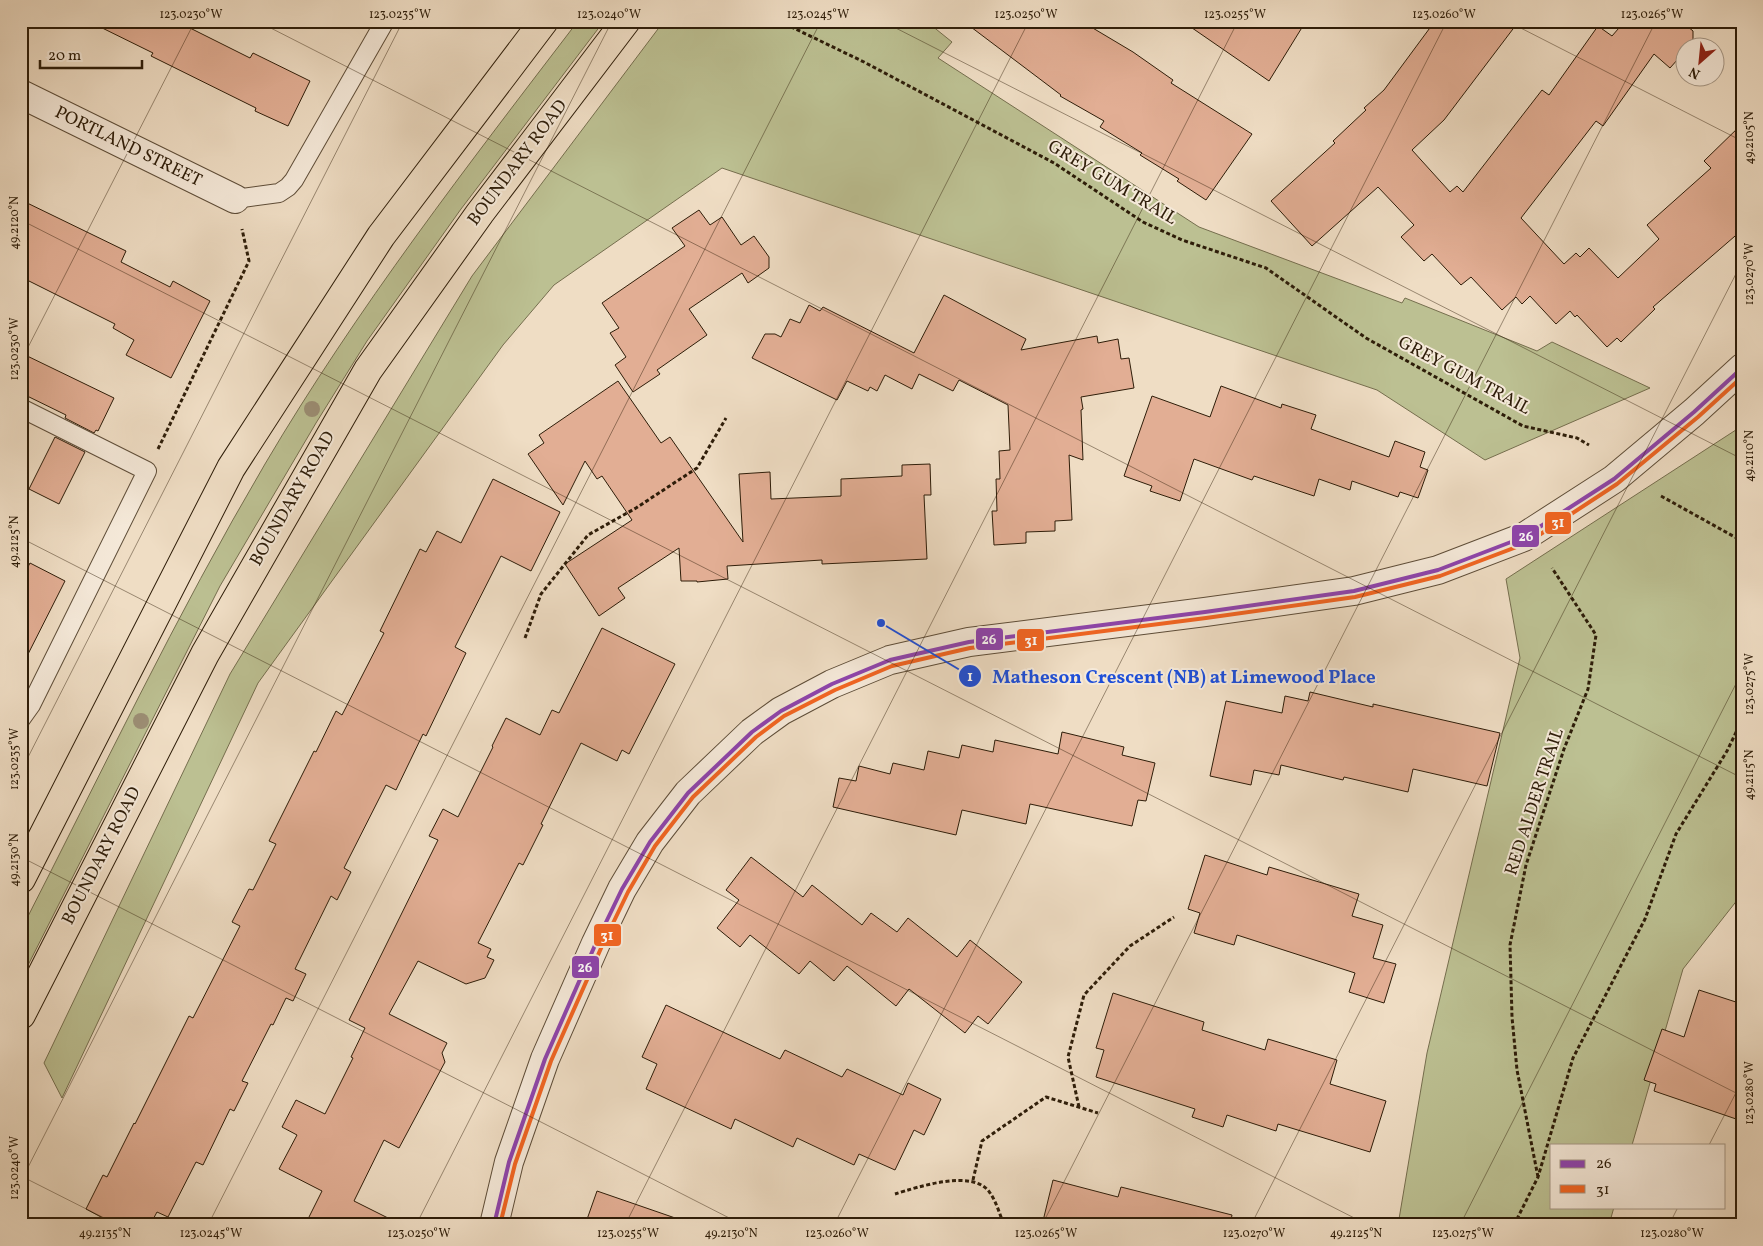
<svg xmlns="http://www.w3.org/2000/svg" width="1763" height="1246" viewBox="0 0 1763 1246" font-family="Vollkorn,serif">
  <rect width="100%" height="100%" fill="#efddc4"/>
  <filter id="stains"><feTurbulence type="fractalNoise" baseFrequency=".004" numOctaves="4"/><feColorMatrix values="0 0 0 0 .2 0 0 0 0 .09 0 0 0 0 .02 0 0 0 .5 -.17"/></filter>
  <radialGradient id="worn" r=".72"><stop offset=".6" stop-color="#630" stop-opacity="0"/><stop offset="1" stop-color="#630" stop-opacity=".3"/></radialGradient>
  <path fill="#bcc092" stroke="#756e4e" d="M578,21h26l-143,188 -94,132 -51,82 -96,163 -199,393v-49c80,-156 155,-315 244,-466 92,-156 203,-299 313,-443z
    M664,21h262l26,21 -14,16 261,169 203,76 3,-5 132,53 15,-9 98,46 -165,72 -108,-70 -655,-222 -168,117 -51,60 -245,338 -196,415 -18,-35 186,-389 242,-398z
    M1742,426v468l-59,75 -51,176h-80v62h62l-5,18h-211l29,-172 93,-395 -14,-79z"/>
  <path fill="#e2ae94" stroke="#2e1d09" d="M88,21h88l74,37 3,-5 57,28 -22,45 -33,-15 1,-3 -105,-52 2,-3z
    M963,21h118l52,31 40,28 -2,3 81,51 -46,66 -29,-19 2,-2 -39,-24 2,-2 -42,-26 4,-6 -44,-25 1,-1z
    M1182,21h124l-37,60z
    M1435,21h84l-75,99 -32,30 38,42 7,-6 6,6 79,-102 7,5 49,-69 14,10 13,-15h56l12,10v10l-6,7h-1v2l-16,18 -16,-14 -51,72 -7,-5 -75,97 43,46 12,-11 4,4 9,-9 29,30 41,-39 -12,-14 64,-57 -7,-7 38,-37v106l-89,77 2,2 -34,33 -4,-4 -10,9 -30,-32 -2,2 -5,-6 -14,13 -26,-28 -8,8 -6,-7 -14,13 -31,-33 -10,8 -29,-31 -8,7 -23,-24 13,-12 -36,-38 -66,59 -41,-45 64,-58 -2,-2 33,-31 -2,-2 20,-18z
    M21,200l105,51 -5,11 49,25 3,-6 37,20 -39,77 -45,-23 8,-15 -21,-12 2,-4 -94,-47z
    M699,210l11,15 12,-8 19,28 13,-9 15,21v11l-21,15 -6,-10 -53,36 18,26 -50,35 3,4 -27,18 -18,-27 11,-8 -16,-24 9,-5 -17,-25 83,-57 -13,-18z
    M944,295l82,44 -5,11 76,-14 1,7 20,-4 3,20 8,-1 5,30 -53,9 2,12 -2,1 2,50 -14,-5 3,65 -17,1v10l-29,1v11l-32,2 -2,-34h5l-1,-32h4l-1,-28 11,-1 -2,-45 -49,-25 -6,11 -34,-17 -7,15 -27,-14 -8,16 -7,-4 -2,4 -21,-10 -10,19 -85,-42 13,-24h10l6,3 9,-18 10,4 9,-18 11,6 3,-4 91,46z
    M21,353l93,45 -16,33 -2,-1 -2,3 -29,-15 1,-3 -45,-22z
    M618,381l43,62 9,-6 73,105 -4,-68 31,-2 1,27 70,-3v-17l61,-3v-11l28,-1 1,31h-7l3,64 -105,5v-4l-95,6 1,13 -31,3v-1h-16l-2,-33 -61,40 7,10 -26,18 -34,-52 67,-44 -30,-44 -5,3 -12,-18 -22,44 -35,-51 16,-11 -5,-8z
    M1221,386l60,22 1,-4 34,11 -5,14 78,28 6,-16 30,11 -5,15 8,3 -10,28 -18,-6 -2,5 -46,-16 -2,9 -31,-11 -5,17 -60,-20 -2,4 -58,-21 -14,42 -30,-10 2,-5 -28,-10 28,-80 58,21z
    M55,437l30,15 -26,52 -30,-15z
    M493,479l67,33 -29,59 -30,-15 -46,91 11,6 -27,56 -13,27 -3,-2 -27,56 -10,-5 -42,83 7,4 -14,28 -6,-4 -36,73 11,5 -13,27 -7,-3 -13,27 -2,-1 -29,57 6,2 -14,28 -4,-2 -27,56 -7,-3 -28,55 -11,-5 -7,13h-34l-30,-16 17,-34 4,2 27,-54 1,1 54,-108 4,2 47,-92 -8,-4 17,-33 4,1 23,-46 -7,-3 45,-90 2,1 20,-41 6,4 42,-82 -4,-2 40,-82 6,3 11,-21 24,12z
    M30,563l35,18 -44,87v-88z
    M602,628l73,36 -46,90 -7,-4 -5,11 -36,-18 -40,81 2,1 -20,40 -4,-2 -41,80 13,6 -4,8 7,3 -9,18 -19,6 -48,-23 -29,53 58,29 -5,10 3,9 -46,86 -15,-8 -30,61 48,24h-97l17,-34 -43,-22 18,-34 -15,-8 14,-27 29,14 28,-56 -2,-1 14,-29 -16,-8 89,-180 -9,-4 14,-27 15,8 35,-70 -1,-1 14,-28 34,17 12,-25 7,3z
    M1310,692l63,15v-3l127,29 -13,53 -74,-17 -5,23 -64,-15 -1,3 -62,-15 -2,10 -25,-5 -3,15 -41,-9 16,-75 56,12 3,-17 23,5z
    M1062,732l62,15 -2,8 33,8 -9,38 -8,-1 -6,26 -102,-22 -4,20 -64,-14 -6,25 -123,-28 6,-29 17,3 3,-15 31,8 3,-11 31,7 4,-19 31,7 3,-13 31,7 2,-12 63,14z
    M1205,855l62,20 2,-8 90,27 -7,22 31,9 -10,33 23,6 -12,39 -35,-11 6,-19 -118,-38 -3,10 -40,-12 6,-20 -12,-4z
    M751,857l52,40 9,-12 50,40 9,-12 26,19 11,-14 49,39 13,-17 52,42 -34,42 -10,-8 -13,17 -56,-44 -13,17 -49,-40 -13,15 -24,-20 -11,13 -49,-39 -10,12 -23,-19 22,-28 -13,-10z
    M1699,990l43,14v117l-88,-30 2,-7 -12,-4 18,-51 22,8z
    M1113,993l91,29 -2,8 63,20 3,-11 69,21 -7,24 56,17 -16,51 -92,-28 -2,7 -49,-16 -4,12 -31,-10 3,-8 -99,-32 8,-27 -8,-2z
    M666,1005l114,54 5,-9 57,27 5,-8 56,26 5,-12 33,16 -17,36 -10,-5 -19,40 -36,-16 -5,11 -57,-27 -4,9 -58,-28 -4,10 -85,-40 11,-25 -15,-7z
    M1053,1180l65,17 3,-10 111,28 -2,10h-188z
    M597,1191l84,29 -1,5h-95z"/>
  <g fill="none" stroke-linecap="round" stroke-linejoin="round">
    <g stroke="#5e4d38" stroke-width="20">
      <path id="lane" d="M235,199l44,-6 9,-6 6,-7 91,-159
        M21,408l126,63 -116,234 -10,14"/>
    </g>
    <g stroke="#5e4d38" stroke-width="30">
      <path id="street" d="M21,94l214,105
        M494,1225l15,-63 36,-103 51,-116 26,-54 28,-47 38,-49 64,-61 29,-21 51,-27 58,-24 79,-18 236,-30 149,-21 84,-21 86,-33 90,-58 80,-67 48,-44"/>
    </g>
    <g stroke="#2e1d09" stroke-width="30">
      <path id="primary" d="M21,879l210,-411 150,-232 163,-215
        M21,1015l184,-361 163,-284 112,-157 146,-192"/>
    </g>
    <path stroke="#2e1d09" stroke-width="3" stroke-dasharray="4 2.5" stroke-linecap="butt" d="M779,21l85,41 190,101 89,59 39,18 84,28 100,70 157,88 54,12 12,7
      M158,449l91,-188 -7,-32
      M1661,496l81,45
      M525,638l16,-44 47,-59 48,-27 61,-40 29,-50
      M1079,1107l-11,-50 16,-62 46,-49 44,-29
      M1538,1177l-21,-107 -5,-53 -2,-72 16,-80 38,-116 24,-60 8,-54 -44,-67
      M973,1180l9,-39 64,-44 52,16
      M895,1194c23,-7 79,-26 95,-1 6,8 10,22 14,32
      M1514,1225l24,-48 35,-119 72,-139 31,-85 51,-83 15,-31"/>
    <use href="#lane" stroke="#f5e9d9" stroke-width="18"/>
    <use href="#street" stroke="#f5e9d9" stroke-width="28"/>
    <use href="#primary" stroke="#efddc4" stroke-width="28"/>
    <g stroke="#f5e9d9" stroke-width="8">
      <path id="bus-1" d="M494,1225l15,-63 36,-103 51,-116 26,-54 28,-47 38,-49 64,-61 29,-21 51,-27 58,-24 79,-18 236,-30 149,-21 84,-21 86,-33 90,-58 80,-67 48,-44"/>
    </g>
    <g stroke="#f5e9d9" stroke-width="8">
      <path id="bus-2" d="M500,1225l15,-61 36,-103 51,-115 26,-54 27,-46 38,-49 63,-60 28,-21 51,-26 57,-24 78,-18 236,-30 149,-21 85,-21 87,-33 90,-59 81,-67 44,-40"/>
    </g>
    <use href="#bus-1" stroke="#8e44ad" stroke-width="4"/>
    <use href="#bus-2" stroke="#f26522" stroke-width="4"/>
  </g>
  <g fill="#9c8e74">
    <circle cx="312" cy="409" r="8"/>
    <circle cx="141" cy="721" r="8"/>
  </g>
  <path fill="none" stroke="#2e1d09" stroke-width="1" stroke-opacity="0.45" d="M257,21l1485,757M882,21l860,438M1507,21l235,120M21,220l1721,876M21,361l174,-340M21,538l1347,687M21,771l382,-750M21,857l722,368M1709,1145l33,-64M21,1176l97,49M21,1181l591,-1160M208,1225l613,-1204M416,1225l613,-1204M625,1225l613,-1204M834,1225l613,-1204M1042,1225l614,-1204M1251,1225l491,-963M1460,1225l282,-553M1669,1225l9,-18"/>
  <g text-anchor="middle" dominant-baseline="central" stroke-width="4" stroke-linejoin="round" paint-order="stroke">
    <g font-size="18" fill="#2e1d09" stroke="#f5e9d9">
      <text transform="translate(128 147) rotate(26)">PORTLAND STREET</text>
      <text transform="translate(518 163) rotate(-53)">BOUNDARY ROAD</text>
      <text transform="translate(1112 183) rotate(31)">GREY GUM TRAIL</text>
      <text transform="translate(1464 376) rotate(28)">GREY GUM TRAIL</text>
      <text transform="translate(293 499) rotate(-60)">BOUNDARY ROAD</text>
      <text transform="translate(1535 802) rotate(-72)">RED ALDER TRAIL</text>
      <text transform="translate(102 856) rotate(-63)">BOUNDARY ROAD</text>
    </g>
  </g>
  <path fill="none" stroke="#1d4ed8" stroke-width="2" d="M881 623L970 676"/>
  <g fill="#1d4ed8" stroke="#f5e9d9" stroke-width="2">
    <circle cx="881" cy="623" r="5"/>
    <circle cx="970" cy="676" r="12"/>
  </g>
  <g font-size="15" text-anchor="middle" font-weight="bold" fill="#fff">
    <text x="970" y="681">1</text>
  </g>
  <g font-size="19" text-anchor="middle" font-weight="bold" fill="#1d4ed8" stroke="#f5e9d9" stroke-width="4" stroke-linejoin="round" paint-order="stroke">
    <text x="1184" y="683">Matheson Crescent (NB) at Limewood Place</text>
  </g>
  <g stroke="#f5e9d9" stroke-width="2">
    <rect x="1544" y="511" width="28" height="24" rx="5" fill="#f26522"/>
    <rect x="1511" y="524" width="29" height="24" rx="5" fill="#8e44ad"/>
    <rect x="975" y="627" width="29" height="24" rx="5" fill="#8e44ad"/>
    <rect x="1016" y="628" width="29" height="24" rx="5" fill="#f26522"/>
    <rect x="593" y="923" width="29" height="24" rx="5" fill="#f26522"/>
    <rect x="571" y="955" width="29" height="24" rx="5" fill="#8e44ad"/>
  </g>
  <g font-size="14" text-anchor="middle" font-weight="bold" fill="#fff">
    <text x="1558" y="527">31</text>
    <text x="1526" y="541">26</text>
    <text x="989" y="644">26</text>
    <text x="1031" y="645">31</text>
    <text x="607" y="940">31</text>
    <text x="585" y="972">26</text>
  </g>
  <rect width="1763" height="1246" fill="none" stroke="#efddc4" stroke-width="55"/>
  <rect x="1550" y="1144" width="175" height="65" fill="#f5e9d9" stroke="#a59786"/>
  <rect x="1560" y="1160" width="25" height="8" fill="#8e44ad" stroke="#a59786"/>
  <text x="1596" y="1168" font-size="15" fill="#2e1d09">26</text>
  <rect x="1560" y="1185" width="25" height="8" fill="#f26522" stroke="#a59786"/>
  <text x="1596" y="1194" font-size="15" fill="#2e1d09">31</text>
  <g transform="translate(1700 62) rotate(207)"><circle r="24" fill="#f5e9d9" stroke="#a59786"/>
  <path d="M0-4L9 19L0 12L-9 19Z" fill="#8f2418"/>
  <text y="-8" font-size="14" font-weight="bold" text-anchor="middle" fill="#2e1d09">N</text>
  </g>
  <path d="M40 60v8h102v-8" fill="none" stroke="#2e1d09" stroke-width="2.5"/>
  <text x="48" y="60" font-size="15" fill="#2e1d09" stroke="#f5e9d9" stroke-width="4" paint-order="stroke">20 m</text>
  <rect x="28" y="28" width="1708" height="1190" fill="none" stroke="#2e1d09" stroke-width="2"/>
  <g font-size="12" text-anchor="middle" fill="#2e1d09">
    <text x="191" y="18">123.0230°W</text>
    <text x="400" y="18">123.0235°W</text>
    <text x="609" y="18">123.0240°W</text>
    <text x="818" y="18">123.0245°W</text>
    <text x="1026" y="18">123.0250°W</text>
    <text x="1235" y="18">123.0255°W</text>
    <text x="1444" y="18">123.0260°W</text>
    <text x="1652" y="18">123.0265°W</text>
    <text transform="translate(1749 138) rotate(-90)" y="4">49.2105°N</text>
    <text transform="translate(14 223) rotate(-90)" y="4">49.2120°N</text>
    <text transform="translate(1749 274) rotate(-90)" y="4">123.0270°W</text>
    <text transform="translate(14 349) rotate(-90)" y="4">123.0230°W</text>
    <text transform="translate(1749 456) rotate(-90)" y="4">49.2110°N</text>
    <text transform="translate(14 542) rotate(-90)" y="4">49.2125°N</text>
    <text transform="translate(1749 684) rotate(-90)" y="4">123.0275°W</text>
    <text transform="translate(14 759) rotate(-90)" y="4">123.0235°W</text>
    <text transform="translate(1749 775) rotate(-90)" y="4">49.2115°N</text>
    <text transform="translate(14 860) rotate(-90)" y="4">49.2130°N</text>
    <text transform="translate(1749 1093) rotate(-90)" y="4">123.0280°W</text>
    <text transform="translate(14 1168) rotate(-90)" y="4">123.0240°W</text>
    <text x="105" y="1237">49.2135°N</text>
    <text x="211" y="1237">123.0245°W</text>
    <text x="419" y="1237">123.0250°W</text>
    <text x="628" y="1237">123.0255°W</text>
    <text x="731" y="1237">49.2130°N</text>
    <text x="837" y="1237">123.0260°W</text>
    <text x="1046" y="1237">123.0265°W</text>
    <text x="1254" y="1237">123.0270°W</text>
    <text x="1356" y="1237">49.2125°N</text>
    <text x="1463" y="1237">123.0275°W</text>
    <text x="1672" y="1237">123.0280°W</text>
  </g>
  <rect width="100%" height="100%" filter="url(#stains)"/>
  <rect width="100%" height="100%" fill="url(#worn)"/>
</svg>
